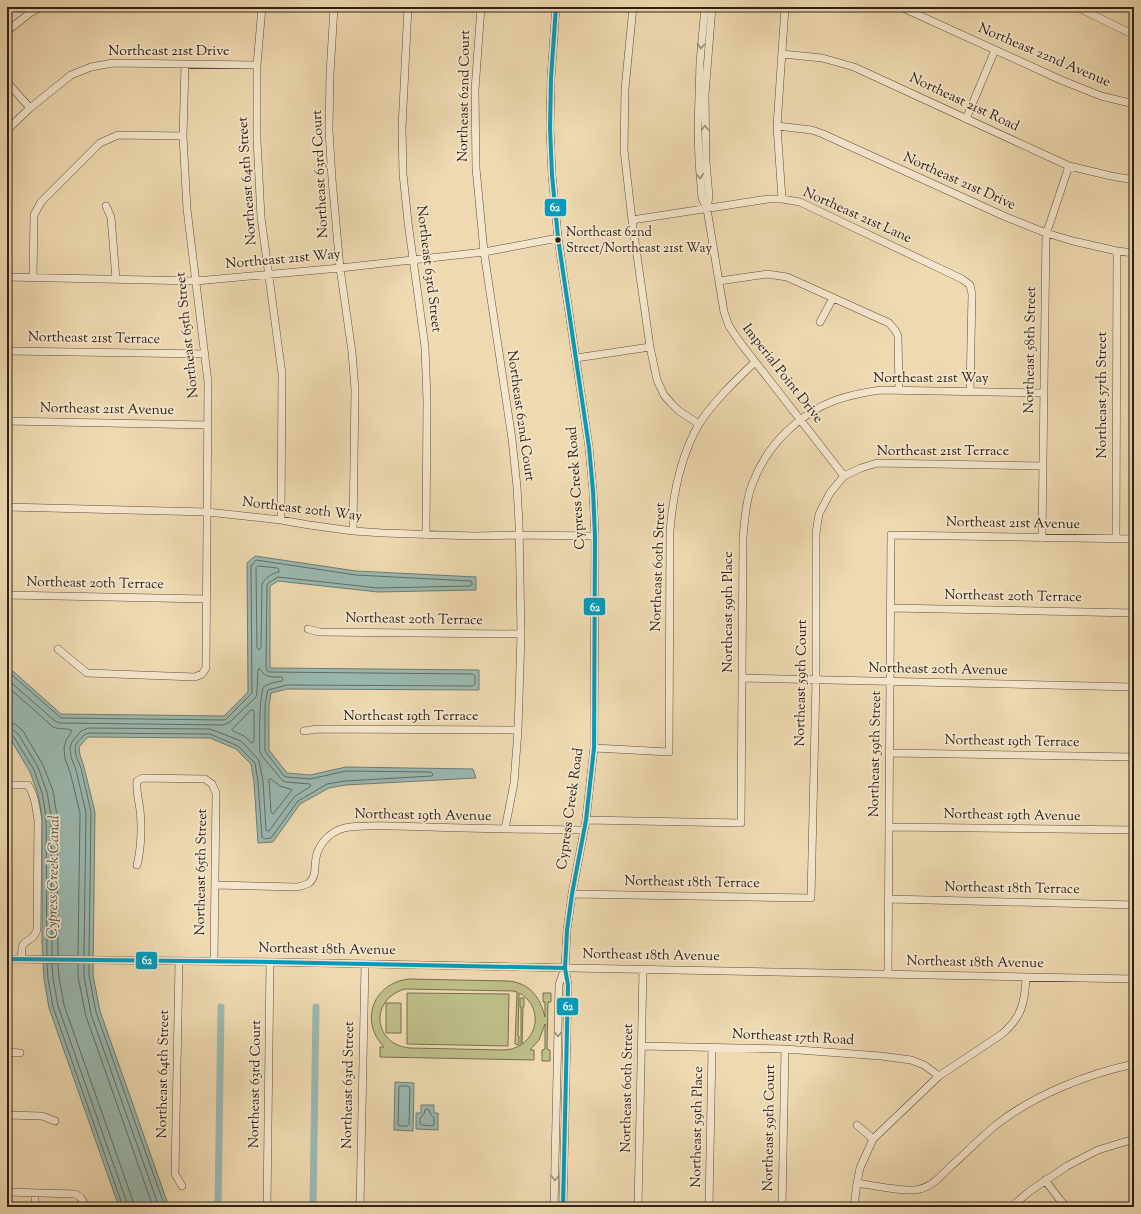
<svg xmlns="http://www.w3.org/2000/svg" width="1141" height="1214" viewBox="0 0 1141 1214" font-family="'Sorts Mill Goudy',serif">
  <rect width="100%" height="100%" fill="#eed9b0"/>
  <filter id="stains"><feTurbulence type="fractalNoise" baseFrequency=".005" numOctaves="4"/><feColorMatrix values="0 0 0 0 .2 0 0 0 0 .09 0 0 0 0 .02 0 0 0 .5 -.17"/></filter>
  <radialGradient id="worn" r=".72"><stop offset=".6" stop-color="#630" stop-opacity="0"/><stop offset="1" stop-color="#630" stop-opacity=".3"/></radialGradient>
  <path fill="#bdbe88" stroke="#766f50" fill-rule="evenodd" d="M409,979l99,2c22,2 32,16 37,36v-15h-2v-9h8v9h-3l-1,47 3,1v11h-8v-11l3,-1v-25l-6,16 -9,10h4v10l-154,-3v-10h4c-25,-26 -11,-64 25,-68zM405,989l108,2 4,1 -2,52 4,1v-9h-1l1,-43c20,10 22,38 3,51l1,-37h1v-9h-4v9h1v38l-9,4 -8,1 -94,-2c-37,-3 -41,-49 -5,-59z
    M407,993l102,1 -1,52 -101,-2z
    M386,1003h15v30h-15z"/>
  <path fill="#9ab9b1" stroke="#6f7c73" d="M255,556l101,15 120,6v13l-98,2 -100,-11 -8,5v82l209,2v20l-192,-1 -16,4 -2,13v44l18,23 23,2 36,-8 127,2 3,9 -131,7 -16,3 -29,16 -27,38 -15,1 -4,-61 -3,-18 -15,-15 -26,-11 -122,-1 -9,10 1,8 4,12 11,45 -2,163 7,36 69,196h-50l-70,-199 -5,-29 -2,-37v-125l-4,-23 -8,-22 -19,-32 -4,-4v-67l7,3 47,42 163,2 24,-24 -1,-129z
    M395,1082l19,1 -1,48 -19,-1z
    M421,1105h13v8h4v17l-22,-1v-16h5z"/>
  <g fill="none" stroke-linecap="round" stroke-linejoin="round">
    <path stroke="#646c64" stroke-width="1" d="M258,566l20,2 1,2v2c-7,1 -14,6 -17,12l-1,64 -2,2 -2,-2 -1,-80z
      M7,673l5,2 49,43 164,2 27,-27 -1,-127 5,-6 100,15 114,6 2,1v3l-2,1 -92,2 -100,-11 -10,6 -1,2 -1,82 2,5 205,2 2,2v8l-2,2 -186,-1 -19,5 -1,3 -2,13v45l19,25 3,1 23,2 36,-8 85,1 2,2 -1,2 -87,5 -18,3 -29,17 -27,37 -7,1 -2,-2 -4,-55 -3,-19 -17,-17 -28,-12 -122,-1 -4,2 -8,9 -1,4 1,8 5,12 10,44 -2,143
      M7,679l48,42 5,2 163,2 7,-3 26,-25 1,-5 1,-23h2c5,9 12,8 22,8l1,2 -1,2c-5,1 -14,2 -18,6 -5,6 -5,55 -4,65l2,4 21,25 3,1 24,2 1,2 -17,11 -25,34 -3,-1 -3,-49 -4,-20 -2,-3 -16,-17 -31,-12 -122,-1 -7,3 -9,11 -2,5 1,10 5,13 10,43 -2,142
      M7,686l46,41c6,3 14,0 19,4l-6,9 -2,8 1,11 5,13 10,41 -2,142
      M251,710h2l1,2v29l-2,2 -8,-7 -11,-5 -1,-1z
      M7,722l8,2 8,7 20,34 10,26 4,25 1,139
      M7,728l6,2 6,5 19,32 9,25 4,24 1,139
      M7,733l3,1 4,3 20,33 8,23 4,23 1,139
      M271,779l9,7 10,3 2,1 -19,24 -2,-2 -2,-32z
      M47,964l1,15 5,28 70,200
      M52,964l1,14 5,28 69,197 1,4
      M58,964l1,13 5,28 69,196 1,6
      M78,964v13l8,39 67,191
      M84,964v12l7,38 68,193
      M89,964v11l7,37 69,195
      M400,1086h8l2,2 -1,36 -2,2h-8l-1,-1 1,-37z
      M427,1109l2,1 2,5 3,3v6l-1,2 -11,-1 -2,-1v-6l4,-4 1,-4z"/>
    <path stroke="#9ab9b1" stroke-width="7" d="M218,1207l3,-200
      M313,1207l3,-200"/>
    <g stroke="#5f4e3d" stroke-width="8">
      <path id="minor" d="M262,7l-5,58v75l4,77 21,157 -1,146
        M334,7l-4,67 -1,56 3,49 8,89 12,84 3,38 -2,141
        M408,7l-6,121 1,46 5,48 17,125 2,54 -1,134
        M481,7l-6,83 1,78 8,84 28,187 5,48 2,37 2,110 -3,96 -4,53 -9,46
        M556,7l-5,71 -1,50 2,47 6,63 31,209 4,44 2,45 -1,212 -8,72 -14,74 -5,36 -2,38 3,17 -5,222
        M633,7l-8,82 -1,61 8,70 18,127 7,33 7,15 7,8 8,8 20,13
        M705,7l-5,55 -2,66 1,34 3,36 5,11
        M712,7l-7,88 1,67 3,34 -2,13 17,103 5,14 10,15 105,135
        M901,7l160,73 40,16 33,8
        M1077,7l57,28
        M7,31l23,-18 11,-6
        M782,54l40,4 32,9 215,99 42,10 23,4
        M7,82l23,26
        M966,119l29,-69
        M777,126l35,4 11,4 183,83 40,16 27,8 44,10 17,2
        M7,130l23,-22 41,-33 20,-8 22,-4 144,2
        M782,199l-5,-73 8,-119
        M106,206l5,11 5,62
        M632,220l136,-21h14l18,3 162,77 8,6 2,9 -2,97
        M7,277l189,4 144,-13 144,-16 74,-14
        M33,278l1,-63 7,-13 59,-59 18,-8 65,1
        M719,281l48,-7 20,3 102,46 6,7 3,6 1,54
        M820,322l13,-24
        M7,351l198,3
        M576,358l74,-11
        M7,421l200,4
        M7,507l200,5 74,8 28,5 44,6 30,2 91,3 45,-1 76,1
        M1042,538l4,-305 4,-10 19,-57
        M1116,539l1,-288
        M7,595l199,4
        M891,608l243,5
        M308,629l11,3 202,2
        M58,649l29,24 108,4 7,-3 4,-6 2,-286 -21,-173 -4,-73 2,-71
        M742,678l392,9
        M304,731l14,-2 200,1
        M594,748l75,4 1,-221c3,-37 10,-74 29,-107 15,-23 36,-43 56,-62
        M890,753l244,4
        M7,785h21c7,10 8,23 10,35l-1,110c-4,11 -10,9 -14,15 -2,4 -1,10 -2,14
        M586,820l155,3 2,-286c2,-19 3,-39 11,-57 14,-36 46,-67 82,-80 15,-5 30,-8 45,-10l162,3
        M889,827l245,3
        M137,865c4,-15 5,-39 3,-55 -1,-9 -4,-19 -3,-29l6,-3 62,1 7,5 4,9 -2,168
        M216,885l81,2c4,-1 9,-2 12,-4 8,-7 5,-16 7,-25 2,-13 13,-25 25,-29 9,-3 18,-3 27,-3 20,-1 41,1 61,1 52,2 103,2 155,3
        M572,894l239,4 5,-218v-147l3,-19 11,-21 14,-17 17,-8 16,-5 166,3
        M889,899l245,6
        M7,959l263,3 864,17
        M179,961l-4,213 7,12
        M888,974l3,-439 243,4
        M641,1046l144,3 96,7 30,4 13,5 15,11
        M7,1052l13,1
        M7,1115l35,1 13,5
        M857,1125l16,14
        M1045,1180l15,20 7,7
        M857,1183c14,2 52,10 63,6 12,-3 21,-13 29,-21 16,-14 31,-30 47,-43 38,-30 91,-51 138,-61
        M7,1192l68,2c6,3 9,6 9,13
        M35,1207v-14
        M267,1207l3,-245
        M360,1207l5,-243
        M554,1207l5,-222 5,-15
        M638,1207l5,-238
        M709,1207l3,-159
        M782,1207l3,-158
        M854,1207l3,-24 3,-15 13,-29 66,-63 63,-42c20,-17 23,-32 24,-57
        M1011,1207l19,-16 37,-25 31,-16 36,-11"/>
    </g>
    <use href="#minor" stroke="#f4e6cc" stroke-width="7"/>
    <g stroke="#f4e6cc" stroke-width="7">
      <path id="bus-1" d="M556,7l-5,71 -1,50 2,47 6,63 31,209 4,44 2,45 -1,212 -8,72 -14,74 -5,36 -2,38 3,17 -5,222
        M7,959l263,3 295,6"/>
    </g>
    <use href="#bus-1" stroke="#059bbc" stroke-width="4"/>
  </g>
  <defs><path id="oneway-chevron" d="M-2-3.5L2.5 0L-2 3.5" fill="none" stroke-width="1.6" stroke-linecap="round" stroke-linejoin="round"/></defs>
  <g stroke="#9b8d7b">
    <use href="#oneway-chevron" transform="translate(701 46) rotate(95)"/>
    <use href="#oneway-chevron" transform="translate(705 128) rotate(-91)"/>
    <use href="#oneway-chevron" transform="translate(700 176) rotate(85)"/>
    <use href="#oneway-chevron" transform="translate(558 1034) rotate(91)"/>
    <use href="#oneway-chevron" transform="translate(555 1178) rotate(91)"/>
  </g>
  <circle fill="#2f2017" stroke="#f4e6cc" stroke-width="1.5" cx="558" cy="240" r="3.5"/>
  <g text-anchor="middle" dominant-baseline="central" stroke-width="3.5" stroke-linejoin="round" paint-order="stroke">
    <g font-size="13" fill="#2f2017" stroke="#f4e6cc" text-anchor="start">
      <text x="566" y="233">Northeast 62nd<tspan x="566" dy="16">Street/Northeast 21st Way</tspan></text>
    </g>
    <g font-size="14" fill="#2f2017" stroke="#f4e6cc">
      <text x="169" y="52">Northeast 21st Drive</text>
      <text transform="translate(1044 56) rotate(23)">Northeast 22nd Avenue</text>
      <text transform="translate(465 96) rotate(-89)">Northeast 62nd Court</text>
      <text transform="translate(964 103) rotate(25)">Northeast 21st Road</text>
      <text transform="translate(321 174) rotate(-93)">Northeast 63rd Court</text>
      <text transform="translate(248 181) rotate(-94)">Northeast 64th Street</text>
      <text transform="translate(959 182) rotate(24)">Northeast 21st Drive</text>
      <text transform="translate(857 216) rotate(24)">Northeast 21st Lane</text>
      <text transform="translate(283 260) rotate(-5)">Northeast 21st Way</text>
      <text transform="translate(428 269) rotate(83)">Northeast 63rd Street</text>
      <text transform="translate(188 335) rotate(-96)">Northeast 65th Street</text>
      <text transform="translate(94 339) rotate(1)">Northeast 21st Terrace</text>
      <text transform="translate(1031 350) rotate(-89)">Northeast 58th Street</text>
      <text transform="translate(782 374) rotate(52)">Imperial Point Drive</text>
      <text x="931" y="379">Northeast 21st Way</text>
      <text transform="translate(1103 395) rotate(-90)">Northeast 57th Street</text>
      <text transform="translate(107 410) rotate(1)">Northeast 21st Avenue</text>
      <text transform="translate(520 416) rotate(82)">Northeast 62nd Court</text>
      <text x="943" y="452">Northeast 21st Terrace</text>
      <text transform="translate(577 488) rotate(-94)">Cypress Creek Road</text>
      <text transform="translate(302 510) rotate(7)">Northeast 20th Way</text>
      <text transform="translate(1013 524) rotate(1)">Northeast 21st Avenue</text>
      <text transform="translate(659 567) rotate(-88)">Northeast 60th Street</text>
      <text transform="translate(95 584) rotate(1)">Northeast 20th Terrace</text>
      <text transform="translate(1013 597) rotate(1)">Northeast 20th Terrace</text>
      <text transform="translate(729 612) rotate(-90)">Northeast 59th Place</text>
      <text transform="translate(414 620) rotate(1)">Northeast 20th Terrace</text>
      <text transform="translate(938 670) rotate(1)">Northeast 20th Avenue</text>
      <text transform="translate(802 683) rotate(-89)">Northeast 59th Court</text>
      <text x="411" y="717">Northeast 19th Terrace</text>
      <text transform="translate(1012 742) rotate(1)">Northeast 19th Terrace</text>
      <text transform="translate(876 754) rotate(-89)">Northeast 59th Street</text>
      <text transform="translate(571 809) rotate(-82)">Cypress Creek Road</text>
      <text transform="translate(423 816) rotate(1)">Northeast 19th Avenue</text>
      <text transform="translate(1012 816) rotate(1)">Northeast 19th Avenue</text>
      <text transform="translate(202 872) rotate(-89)">Northeast 65th Street</text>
      <text transform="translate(692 883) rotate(1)">Northeast 18th Terrace</text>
      <text transform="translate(1012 889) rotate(1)">Northeast 18th Terrace</text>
      <text transform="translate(327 950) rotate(1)">Northeast 18th Avenue</text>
      <text transform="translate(651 956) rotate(1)">Northeast 18th Avenue</text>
      <text transform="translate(975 963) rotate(1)">Northeast 18th Avenue</text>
      <text transform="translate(793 1038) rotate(3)">Northeast 17th Road</text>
      <text transform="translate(164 1074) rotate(-89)">Northeast 64th Street</text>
      <text transform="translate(256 1084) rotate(-89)">Northeast 63rd Court</text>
      <text transform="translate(349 1085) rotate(-89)">Northeast 63rd Street</text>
      <text transform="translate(628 1088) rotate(-89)">Northeast 60th Street</text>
      <text transform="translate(698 1127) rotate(-89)">Northeast 59th Place</text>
      <text transform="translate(770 1128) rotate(-89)">Northeast 59th Court</text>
    </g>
    <g font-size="15" font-style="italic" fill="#4f4e45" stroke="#f4e6cc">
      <text transform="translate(54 877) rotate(-89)">Cypress Creek Canal</text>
    </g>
  </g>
  <g stroke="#f4e6cc" stroke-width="1.5">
    <rect x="544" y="198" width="23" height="19" rx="4" fill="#059bbc"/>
    <rect x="583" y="597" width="23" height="19" rx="4" fill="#059bbc"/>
    <rect x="135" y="951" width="23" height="19" rx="4" fill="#059bbc"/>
    <rect x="556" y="997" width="23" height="19" rx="4" fill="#059bbc"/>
  </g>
  <g font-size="11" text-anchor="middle" font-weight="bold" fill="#fff">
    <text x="555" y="211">62</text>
    <text x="595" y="611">62</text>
    <text x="147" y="964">62</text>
    <text x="568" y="1010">62</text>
  </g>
  <rect width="1141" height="1214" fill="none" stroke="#eed9b0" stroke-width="24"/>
  <rect x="8" y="8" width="1125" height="1198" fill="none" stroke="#2f2017" stroke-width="2"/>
  <rect x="12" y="12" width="1117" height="1190" fill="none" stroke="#2f2017"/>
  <rect width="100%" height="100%" filter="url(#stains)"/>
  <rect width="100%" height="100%" fill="url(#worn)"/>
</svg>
